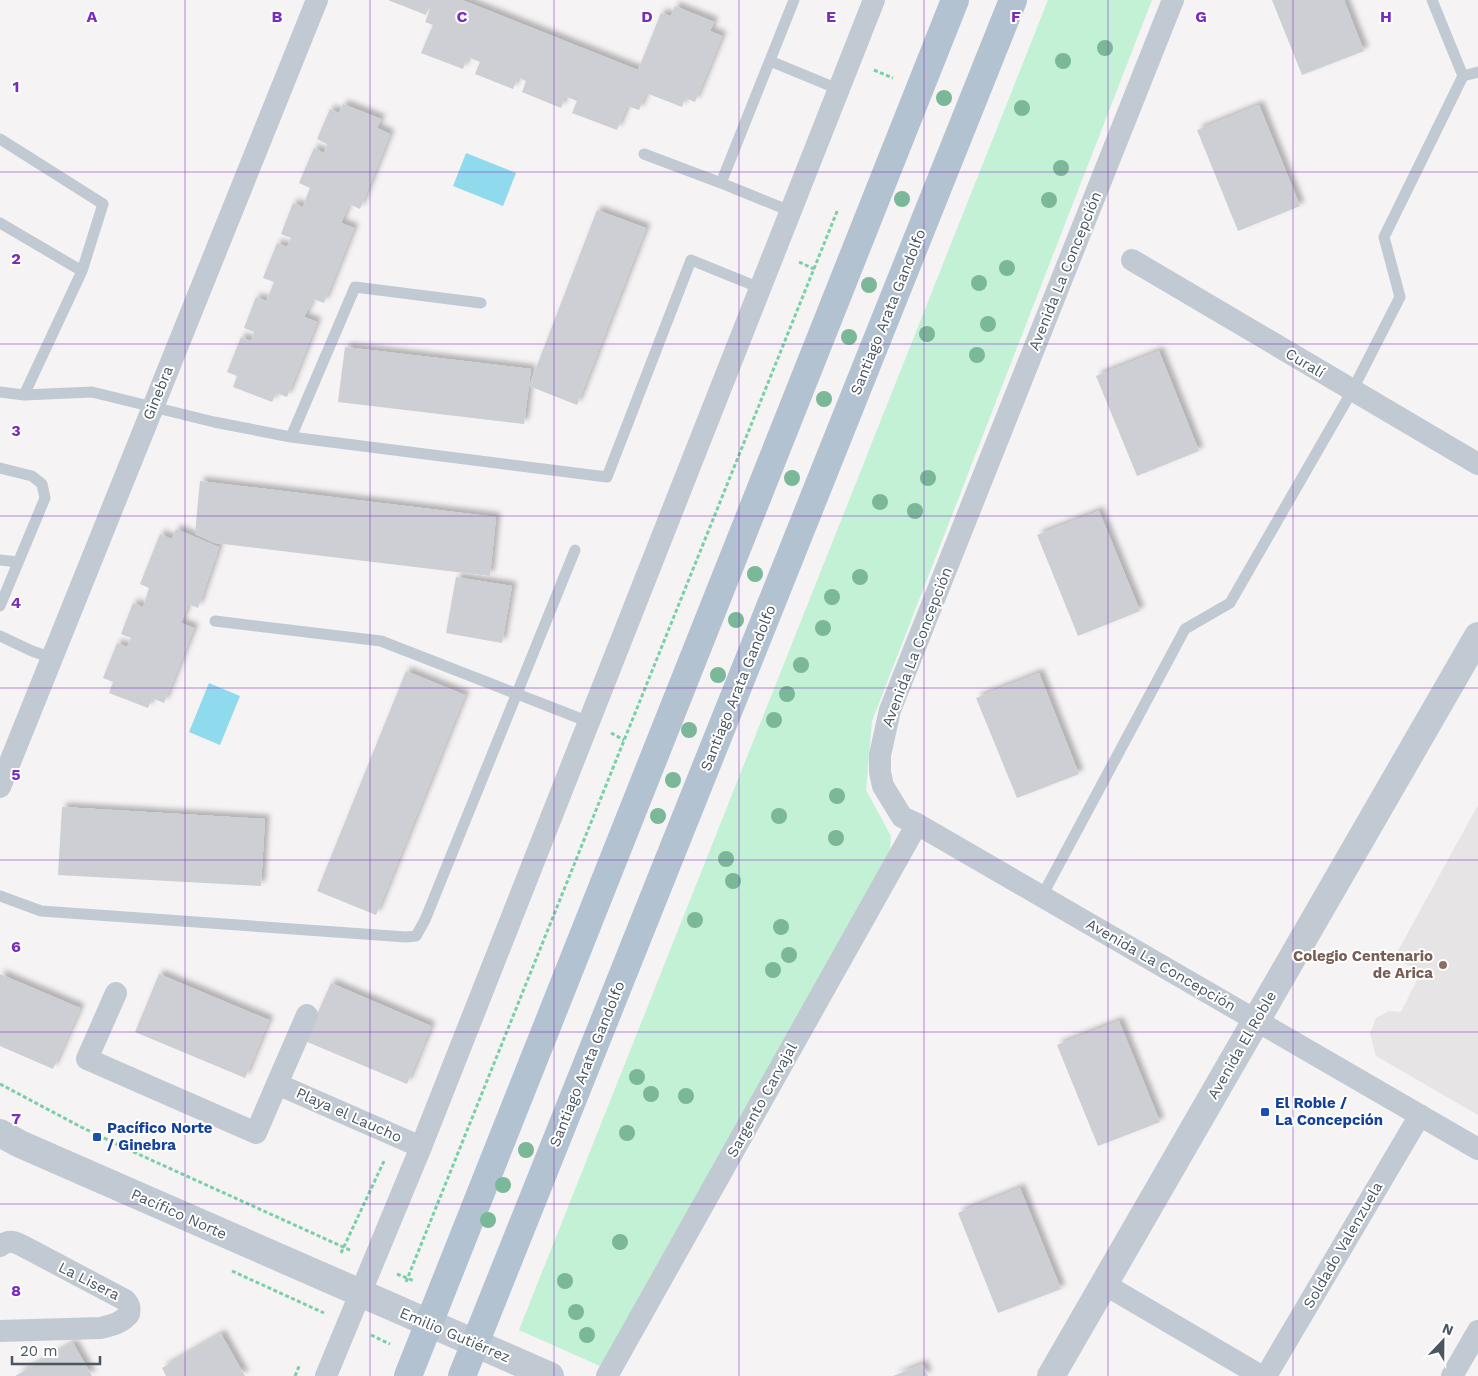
<svg xmlns="http://www.w3.org/2000/svg" width="1478" height="1376" viewBox="0 0 1478 1376" font-family="'Work Sans',sans-serif">
  <defs>
    <filter id="shadow"><feDropShadow dx="4.5" dy="-4.5" stdDeviation="2.5" flood-color="#0004"/></filter>
  </defs>
  <rect width="100%" height="100%" fill="#f5f3f3"/>
  <path fill="#e6e4e5" d="M1478,805v310l-102,-59 -6,-22 6,-16 13,-7 12,1 20,-40 -27,-14z"/>
  <path fill="#c3f1d5" d="M1048,0h104l-280,721 -6,69 25,46 -1,14 -288,517 -83,-37z"/>
  <path fill="#90daee" d="M466,153l50,20 -13,33 -50,-20z
    M209,683l31,13 -20,49 -31,-13z"/>
  <path fill="#cdcfd5" filter="url(#shadow)" d="M388,0h74l176,70 23,-57 10,3 4,-10 39,16 -4,9 12,5 -27,66 -10,-4 -3,9 -36,-14 -7,17 -12,-4 -10,24 -45,-17 5,-12 -12,-5 -4,12 -39,-16 4,-11 -8,-4 -5,12 -38,-15 5,-12 -12,-5 -5,12 -42,-16 12,-28 -8,-3 6,-15h-2l-3,8z
    M1272,0h72l20,51 -62,24z
    M343,104l38,15 -4,9 13,6 -30,75 -11,-5 -8,19 13,5 -30,75 -11,-4 -9,18 13,5 -30,75 -11,-4 -4,9 -39,-15 4,-11 -10,-4 14,-35 10,4 3,-9 -10,-4 12,-31 10,4 4,-9 4,-10 -11,-4 14,-35 10,4 4,-9 -10,-4 12,-31 10,4 3,-9 4,-10 -11,-5 15,-35 10,5 3,-9 -10,-5 13,-30 9,4z
    M1259,105l41,101 -62,25 -41,-101z
    M597,210l49,18 -69,177 -48,-19z
    M345,347l186,22 -7,55 -186,-22z
    M1159,351l40,100 -62,25 -41,-100z
    M200,481l296,36 -6,59 -275,-33 -20,-9z
    M1099,511l41,100 -62,25 -41,-101z
    M176,529l43,18 -21,61 -10,-4 -7,19 13,5 -30,75 -12,-5 -4,10 -39,-15 4,-11 -10,-4 14,-35 10,4 4,-9 -10,-4 12,-31 10,4 6,-19 -9,-4 20,-50 12,5z
    M456,577l56,9 -10,57 -56,-10z
    M406,671l59,24 -89,220 -59,-24z
    M1039,673l40,101 -62,24 -41,-100z
    M62,807l203,12 -4,67 -203,-11z
    M0,974l80,34 -27,61 -53,-23z
    M159,974l110,46 -24,58 -110,-46z
    M331,983l100,43 -24,58 -102,-43z
    M1119,1021l41,101 -62,24 -41,-101z
    M1020,1188l41,101 -63,24 -40,-100z
    M221,1334l24,42h-79l-4,-8z
    M73,1343l19,33h-77z
    M923,1364l5,12h-35z"/>
  <g fill="none" stroke-linecap="round" stroke-linejoin="round">
    <path stroke="#7ad0a6" stroke-width="3" stroke-dasharray="4 2.5" stroke-linecap="butt" d="M874,70l19,8
      M799,262l15,7
      M611,733l13,7
      M0,1084l81,43 46,22 225,102
      M341,1253l44,-94
      M232,1271l92,42
      M397,1274l17,7
      M406,1282l432,-1073
      M371,1335l19,9
      M295,1376l5,-12"/>
    <path stroke="#c1cad2" stroke-width="11" d="M1432,0l31,76
      M770,61l68,28
      M0,139l103,65 -21,67 -58,124 68,-3 122,30 77,15 316,40 84,-217 69,28
      M644,154l77,29 73,-183
      M721,183l69,28
      M0,223l82,48
      M0,392l24,3
      M291,437l64,-150 126,16
      M0,468l32,8 10,8 3,14 -45,108
      M0,560l18,2
      M215,621l166,20 208,81
      M0,636l32,15 20,7
      M0,896l41,15 365,26 10,-1 9,-16 150,-370
      M1042,896l143,-267 45,-26 122,-212 48,-94 -16,-60 79,-161 15,-4"/>
    <path stroke="#c1cad2" stroke-width="22" d="M1173,0l-283,710 -10,45v17l3,14 19,31 15,7 561,325
      M1132,260l346,204
      M0,787l317,-787
      M116,993l-29,66 169,74 21,-49 144,63
      M277,1084l30,-69
      M0,1246c8,-6 13,-5 21,-1l104,55c5,5 5,8 4,14 -7,9 -17,11 -28,14l-101,3
      M1104,1284l157,92
      M326,1376l95,-229 453,-1147
      M607,1376l310,-552
      M1266,1376l154,-261
      M1452,1376l26,-45"/>
    <path stroke="#c1cad2" stroke-width="28" d="M0,1133l20,11 530,232
      M1051,1376l427,-740"/>
    <path stroke="#b3c2d1" stroke-width="28" d="M408,1376l547,-1376
      M462,1376l551,-1376"/>
  </g>
  <g fill="#7bb799">
    <circle cx="1105" cy="48" r="8"/>
    <circle cx="1063" cy="61" r="8"/>
    <circle cx="944" cy="98" r="8"/>
    <circle cx="1022" cy="108" r="8"/>
    <circle cx="1061" cy="168" r="8"/>
    <circle cx="902" cy="199" r="8"/>
    <circle cx="1049" cy="200" r="8"/>
    <circle cx="1007" cy="268" r="8"/>
    <circle cx="979" cy="283" r="8"/>
    <circle cx="869" cy="285" r="8"/>
    <circle cx="988" cy="324" r="8"/>
    <circle cx="927" cy="334" r="8"/>
    <circle cx="849" cy="337" r="8"/>
    <circle cx="977" cy="355" r="8"/>
    <circle cx="824" cy="399" r="8"/>
    <circle cx="792" cy="478" r="8"/>
    <circle cx="928" cy="478" r="8"/>
    <circle cx="880" cy="502" r="8"/>
    <circle cx="915" cy="511" r="8"/>
    <circle cx="755" cy="574" r="8"/>
    <circle cx="860" cy="577" r="8"/>
    <circle cx="832" cy="597" r="8"/>
    <circle cx="736" cy="620" r="8"/>
    <circle cx="823" cy="628" r="8"/>
    <circle cx="801" cy="665" r="8"/>
    <circle cx="718" cy="675" r="8"/>
    <circle cx="787" cy="694" r="8"/>
    <circle cx="774" cy="720" r="8"/>
    <circle cx="689" cy="730" r="8"/>
    <circle cx="673" cy="780" r="8"/>
    <circle cx="837" cy="796" r="8"/>
    <circle cx="658" cy="816" r="8"/>
    <circle cx="779" cy="816" r="8"/>
    <circle cx="836" cy="838" r="8"/>
    <circle cx="726" cy="859" r="8"/>
    <circle cx="733" cy="881" r="8"/>
    <circle cx="695" cy="920" r="8"/>
    <circle cx="781" cy="927" r="8"/>
    <circle cx="789" cy="955" r="8"/>
    <circle cx="773" cy="970" r="8"/>
    <circle cx="637" cy="1077" r="8"/>
    <circle cx="651" cy="1094" r="8"/>
    <circle cx="686" cy="1096" r="8"/>
    <circle cx="627" cy="1133" r="8"/>
    <circle cx="526" cy="1150" r="8"/>
    <circle cx="503" cy="1185" r="8"/>
    <circle cx="488" cy="1220" r="8"/>
    <circle cx="620" cy="1242" r="8"/>
    <circle cx="565" cy="1281" r="8"/>
    <circle cx="576" cy="1312" r="8"/>
    <circle cx="587" cy="1335" r="8"/>
  </g>
  <path fill="none" stroke="#7b2cbf" stroke-width="1" stroke-opacity="0.55" d="M185,0v1376M370,0v1376M554,0v1376M739,0v1376M924,0v1376M1108,0v1376M1293,0v1376M0,172h1478M0,344h1478M0,516h1478M0,688h1478M0,860h1478M0,1032h1478M0,1204h1478"/>
  <circle fill="#8d6e63" stroke="#fff" stroke-width="2" cx="1443" cy="965" r="5"/>
  <g fill="#1a4fb4" stroke="#fff" stroke-width="2">
    <rect x="1260" y="1107" width="10" height="10" rx="2.5"/>
    <rect x="92" y="1132" width="10" height="10" rx="2.5"/>
  </g>
  <g text-anchor="middle" dominant-baseline="central" stroke-width="4" stroke-linejoin="round" paint-order="stroke">
    <g font-size="15" fill="#4a5661" stroke="#fff">
      <text transform="translate(1065 271) rotate(-68)">Avenida La Concepción</text>
      <text transform="translate(888 312) rotate(-68)">Santiago Arata Gandolfo</text>
      <text transform="translate(1305 363) rotate(31)">Curalí</text>
      <text transform="translate(158 393) rotate(-68)">Ginebra</text>
      <text transform="translate(917 647) rotate(-69)">Avenida La Concepción</text>
      <text transform="translate(738 688) rotate(-68)">Santiago Arata Gandolfo</text>
      <text transform="translate(1161 965) rotate(30)">Avenida La Concepción</text>
      <text transform="translate(1242 1045) rotate(-60)">Avenida El Roble</text>
      <text transform="translate(587 1064) rotate(-68)">Santiago Arata Gandolfo</text>
      <text transform="translate(762 1100) rotate(-61)">Sargento Carvajal</text>
      <text transform="translate(349 1115) rotate(24)">Playa el Laucho</text>
      <text transform="translate(179 1214) rotate(24)">Pacífico Norte</text>
      <text transform="translate(1343 1245) rotate(-60)">Soldado Valenzuela</text>
      <text transform="translate(89 1281) rotate(27)">La Lisera</text>
      <text transform="translate(455 1335) rotate(23)">Emilio Gutiérrez</text>
    </g>
    <g font-size="15" font-weight="bold" fill="#785e54" stroke="#fff" text-anchor="end">
      <text x="1433" y="956">Colegio Centenario<tspan x="1433" dy="17">de Arica</tspan></text>
    </g>
    <g font-size="15" font-weight="bold" fill="#164399" stroke="#fff" text-anchor="start">
      <text x="1275" y="1103">El Roble /<tspan x="1275" dy="17">La Concepción</tspan></text>
      <text x="107" y="1128">Pacífico Norte<tspan x="107" dy="17">/ Ginebra</tspan></text>
    </g>
  </g>
  <g font-size="16" text-anchor="middle" font-weight="bold" fill="#7b2cbf" stroke="#fff" stroke-width="4" stroke-linejoin="round" paint-order="stroke">
    <text x="92" y="22">A</text>
    <text x="277" y="22">B</text>
    <text x="462" y="22">C</text>
    <text x="647" y="22">D</text>
    <text x="831" y="22">E</text>
    <text x="1016" y="22">F</text>
    <text x="1201" y="22">G</text>
    <text x="1386" y="22">H</text>
    <text x="16" y="92">1</text>
    <text x="16" y="264">2</text>
    <text x="16" y="436">3</text>
    <text x="16" y="608">4</text>
    <text x="16" y="780">5</text>
    <text x="16" y="952">6</text>
    <text x="16" y="1124">7</text>
    <text x="16" y="1296">8</text>
  </g>
  <g transform="translate(1443 1341) rotate(22)" stroke="#ffffff" stroke-width="4" paint-order="stroke">
  <path d="M0-4L9 19L0 12L-9 19Z" fill="#4a5661"/>
  <text y="-8" font-size="14" font-weight="bold" text-anchor="middle" fill="#4a5661">N</text>
  </g>
  <path d="M12 1356v8h88v-8" fill="none" stroke="#4a5661" stroke-width="2.5"/>
  <text x="20" y="1356" font-size="15" fill="#4a5661" stroke="#ffffff" stroke-width="4" paint-order="stroke">20 m</text>
</svg>
